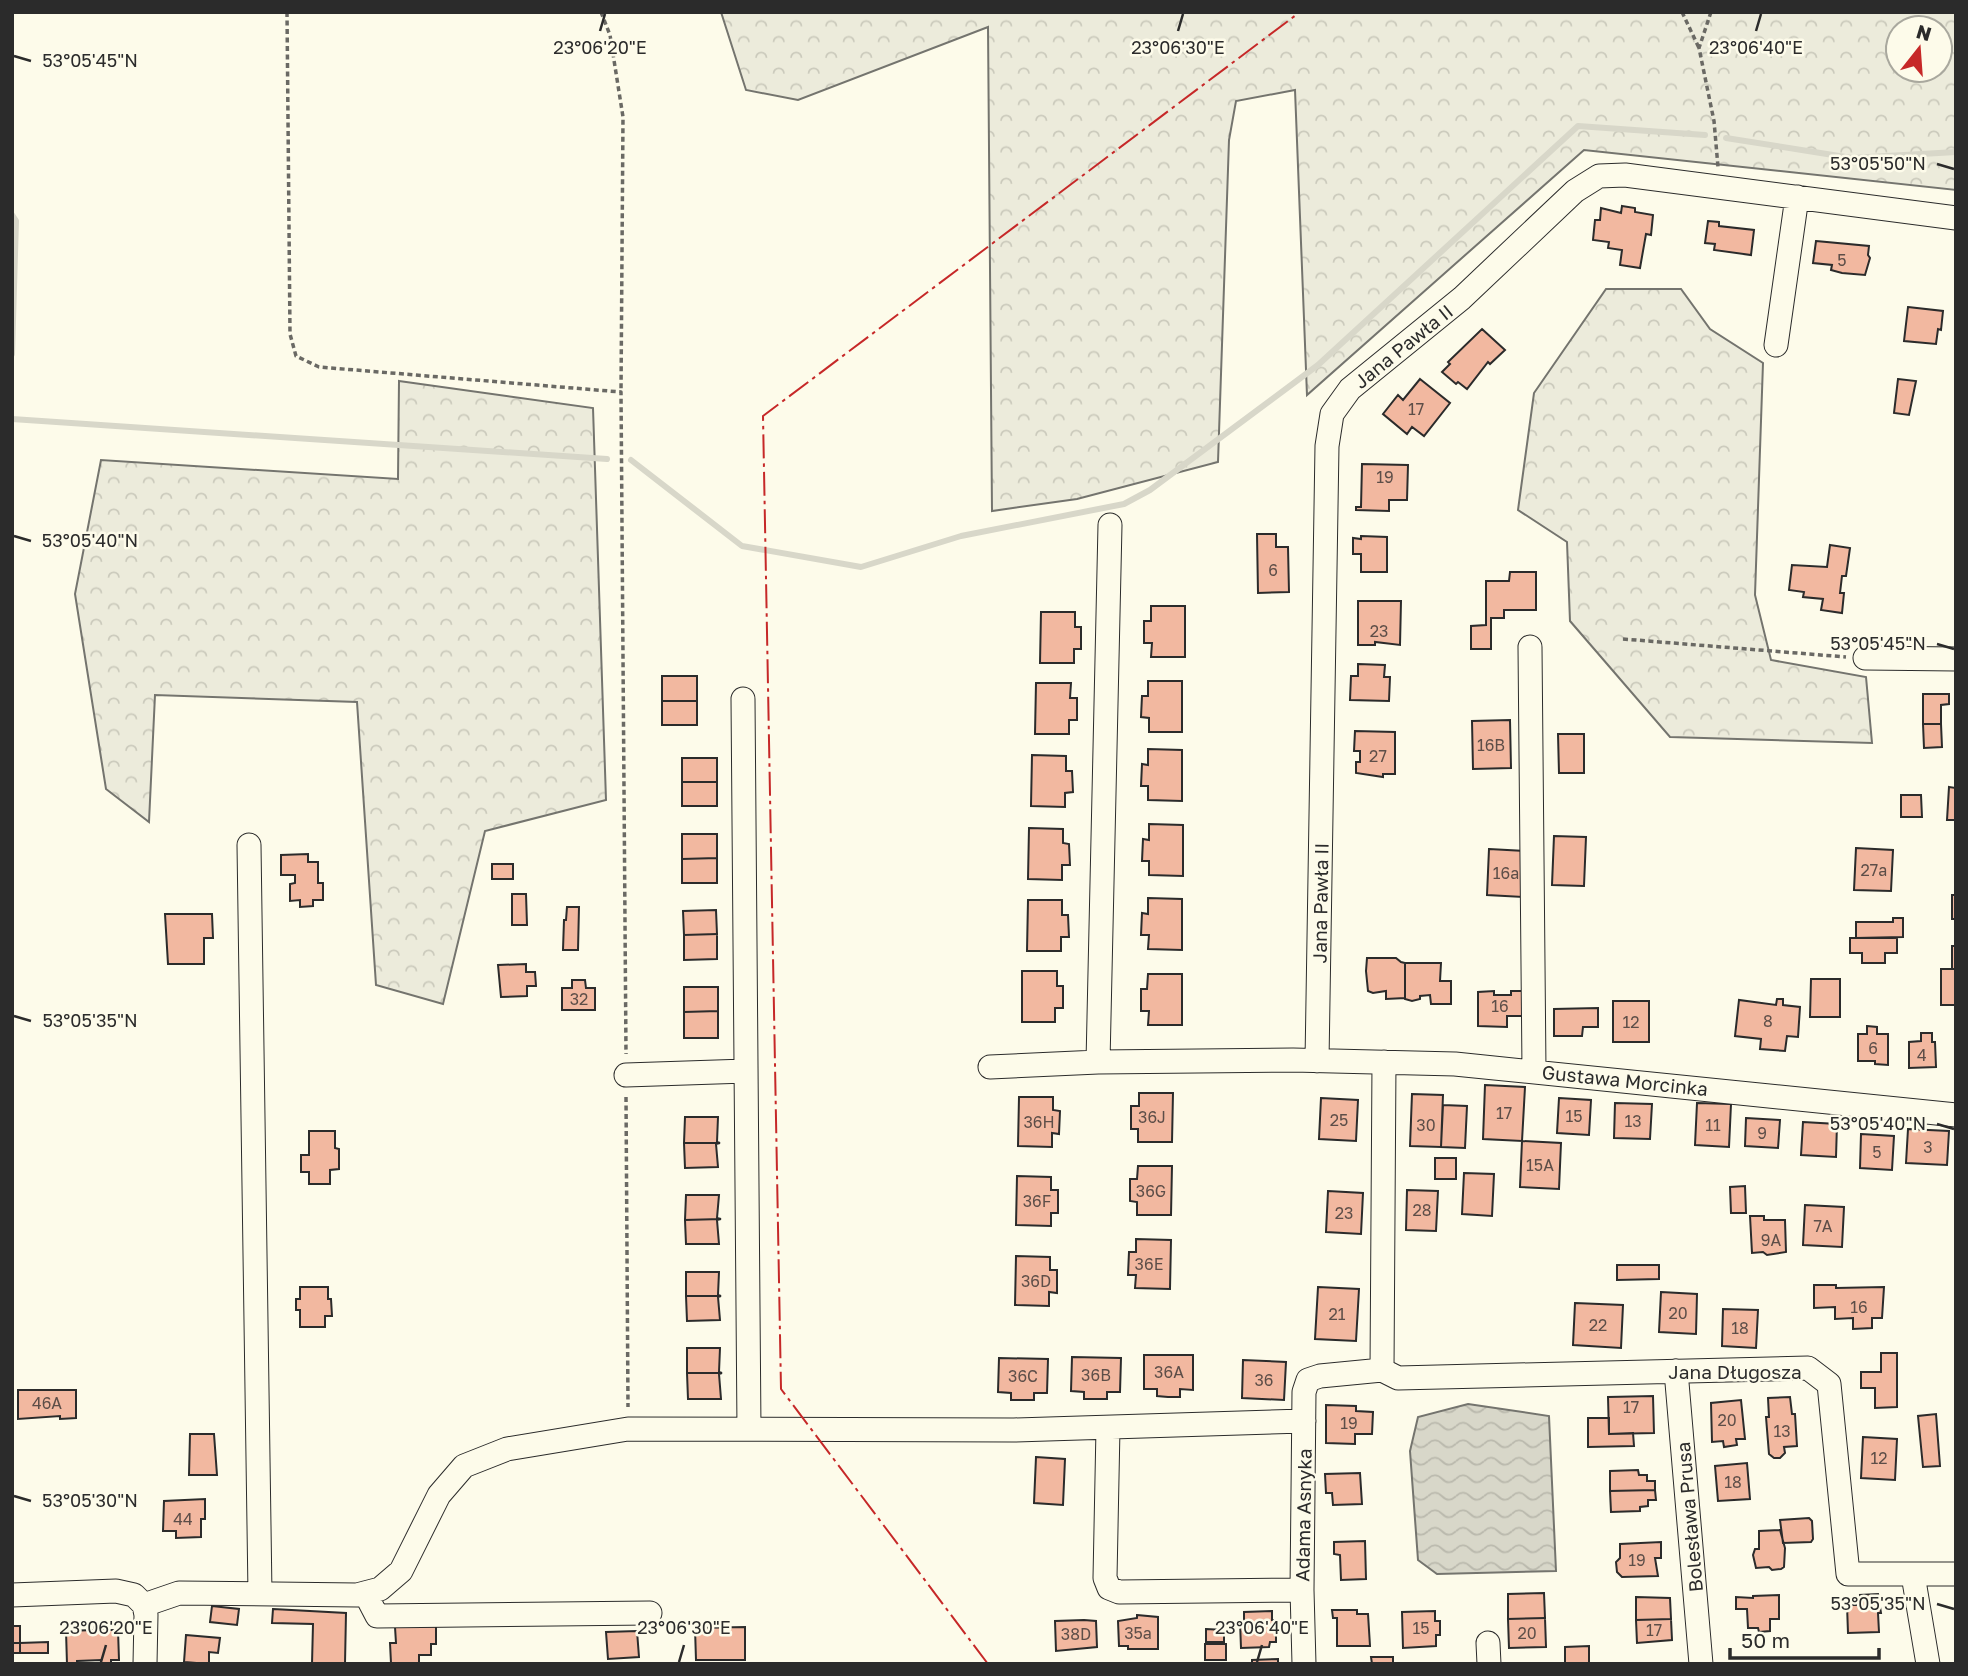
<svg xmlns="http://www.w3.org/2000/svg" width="1968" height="1676" viewBox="0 0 1968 1676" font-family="'Golos Text',sans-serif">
  <defs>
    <pattern id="forest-crowns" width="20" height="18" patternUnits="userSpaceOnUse" patternTransform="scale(1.75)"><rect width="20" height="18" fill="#ecebdb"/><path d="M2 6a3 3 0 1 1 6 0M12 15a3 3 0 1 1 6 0" fill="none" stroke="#cbcabc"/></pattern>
    <pattern id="water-waves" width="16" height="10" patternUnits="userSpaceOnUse" patternTransform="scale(1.75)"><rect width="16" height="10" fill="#d8d7c9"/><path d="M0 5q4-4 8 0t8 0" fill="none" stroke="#bab9ad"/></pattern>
  </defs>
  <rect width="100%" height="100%" fill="#fdfbea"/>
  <path fill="url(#forest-crowns)" stroke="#74746e" stroke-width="2" fill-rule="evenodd" d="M721,12h1235v178l-372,-40 -277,245 -12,-305 -59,11 -7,39 -11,322 -141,37 -85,12 -4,-484 -190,73 -52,-10zM1898,28h42v42h-42z
    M1606,289h75l29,40 53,34 -8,232 16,65 95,17 6,66 -202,-6 -100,-116 -3,-79 -49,-32 16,-117z
    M399,381l194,27 13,392 -121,31 -42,173 -67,-19 -19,-283 -202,-7 -6,127 -43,-33 -31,-195 26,-134 297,19z"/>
  <path fill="url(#water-waves)" stroke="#74746e" stroke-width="2" d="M1468,1404l81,12 7,155 -119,3 -19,-14 -8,-109 8,-34z"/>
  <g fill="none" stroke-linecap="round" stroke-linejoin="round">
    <path stroke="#d8d7c9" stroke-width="6" d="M1726,138l126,20 104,-6
      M12,215l4,6 -4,133
      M12,419l595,40
      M631,460l111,86 119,21 100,-31 163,-32 26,-14 168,-125 260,-239 127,9"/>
  </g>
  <path fill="#f2b8a0" stroke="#2b2b2b" stroke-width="2" d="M1622,206l13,2v4l18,3 -2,20 -5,-1 -6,34 -20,-3 2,-15 -14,-2 1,-6 -16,-2 2,-20h5l1,-12 20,5z
    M1708,221l11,1v4l35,4 -3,25 -37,-5 1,-6 -10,-1z
    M1816,241l53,5 -1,9 2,3 -5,17 -23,-2 -11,-3 1,-5 -19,-2z
    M1908,307l35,4 -2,19 -3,-1 -2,15 -32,-3z
    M1482,329l23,21 -15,14 -2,-2 -21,27 -9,-7 -2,2 -14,-12 8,-8 -2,-2z
    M1420,379l30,24 -26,33 -12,-9 -5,7 -24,-20 15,-19 5,5z
    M1898,379l18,2 -7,34 -15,-2z
    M1362,464l46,1 -1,35h-18v11l-33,-1v-3h5z
    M1257,534h19v13h12l1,45 -31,1z
    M1361,536l26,1v35h-26v-18h-8v-16l8,1z
    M1830,545l20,3 -4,28h-4l-2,17h4l-2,20 -21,-3 2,-11 -20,-2 1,-5 -15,-2 3,-25 35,2z
    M1510,572h26v38h-32v8h-13v31h-20v-23l15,-1v-44h23z
    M1358,601h43l-1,44 -25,-3v3h-17z
    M1151,606h34v51h-34l1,-14h-8v-22h7z
    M1041,612h34v15h6v22h-7v14h-34z
    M1358,664l27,1 -1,12h6l-1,24 -39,-1 1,-24h7z
    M662,676h35v25h-35z
    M1148,681h34v51h-33v-14l-8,-1 1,-21h6z
    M1036,683h35l-1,15h7v22h-8v14h-34z
    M1923,694h26v10l-8,1v19h-18z
    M662,701h35v24h-35z
    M1510,720l1,48 -38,1 -1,-48z
    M1923,724h18l1,23 -18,1z
    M1355,731l40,1v42h-12v3l-27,-4v-11h4v-11h-6z
    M1558,734h26v39h-25z
    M1148,749l34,1v51l-34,-1v-14h-7l1,-22 6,1z
    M1032,755l34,1v15h6l1,21 -8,1v14l-34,-1z
    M682,758h35v24h-35z
    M682,782h35v24h-35z
    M1949,787l7,1v32h-9z
    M1901,795h20l1,22h-21z
    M1149,824l34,1v51l-34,-1v-14h-7l1,-22 6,1z
    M1029,828l34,1v14l6,1 1,21h-8v15l-34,-1z
    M682,834h35v24l-35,1z
    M1554,836l32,1 -2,49 -32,-1z
    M1856,848l37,2 -2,41 -37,-1z
    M1489,849l36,2 -2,46 -36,-2z
    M308,854v8h10v21h5v17h-10v6l-13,1v-7l-10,1v-17l5,-1v-8h-14v-20z
    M717,858v25h-35v-24z
    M492,864h21v15h-21z
    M512,894h14l1,31h-15z
    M1952,895h4v24h-4z
    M1148,898l34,1v51l-34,-1 1,-14h-8l1,-22 6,1z
    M1028,900h34v15h6l1,22h-8v14h-34z
    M567,907h12l-1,43h-15l1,-30h2z
    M716,910l1,24 -33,1 -1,-24z
    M165,914h47l1,24h-9v26h-36z
    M1893,918h10v19l-47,1v-16h37z
    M717,934v25l-33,1v-25z
    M1850,938h47v15h-12v10h-23v-10h-12z
    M1952,946h4v23h-4z
    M1367,958h29l5,4 4,1v35l-19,1v-8l-13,2 -5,-2 -2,-20z
    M1405,963h36l-1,18h11v23h-20l-1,-9 -10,1v3l-8,2 -7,-2z
    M526,964v8h9l1,14h-9v10l-26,1 -3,-32z
    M1941,969h15v36h-15z
    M1022,971h35v15h6v22h-8v14h-33z
    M1148,974h34v51h-34l1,-14h-8v-22h6z
    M1811,979h29v38h-30z
    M572,980h13l1,8h9v22h-33v-22h10z
    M684,987h34v24l-34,1z
    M1494,991v4h17v-4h12v25h-16v11l-29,-1v-34z
    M1777,999h6v6l17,2 -2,30 -11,-1 -2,15 -25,-2 1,-10 -26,-3 4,-36 37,5z
    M1613,1001h36v41h-36z
    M1598,1008v19h-15l-1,9h-28v-27z
    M718,1011v27h-34v-26z
    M1867,1026l10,1v7h11v31l-13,-1v-3h-17v-27h9z
    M1921,1033h11v9h3l1,25 -27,1v-26l12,-1z
    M1485,1085l40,2 -3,54 -39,-2z
    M1139,1093h34l-1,49h-34v-13h-7v-23h8z
    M1412,1094l31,1 -2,52 -31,-1z
    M1019,1097h34v13l7,1 -1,23 -7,-1v14l-34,-1z
    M1321,1098l37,2 -2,41 -37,-2z
    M1559,1098l32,2 -2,35 -32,-2z
    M1615,1103l37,1 -2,35 -36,-1z
    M1697,1103l34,1 -2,43 -34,-2z
    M1443,1105l24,1 -2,42 -24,-1z
    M685,1117h33l-1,25 3,1h-36z
    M1746,1118l34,2 -2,28 -33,-2z
    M1803,1122l34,2 -1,33 -35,-2z
    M1908,1129l41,2 -2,34 -41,-2z
    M309,1131h26v17l4,1v20l-9,1v14h-21v-12h-8v-17h8z
    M1861,1134l33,2 -2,34 -32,-2z
    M1522,1141l39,2 -2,46 -39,-2z
    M684,1143h36l-4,1 2,23 -33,1z
    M1435,1158h21v21h-21z
    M1138,1166h34l-1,49h-34v-13l-7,-1v-22h7z
    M1464,1173l30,1 -2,42 -30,-2z
    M1017,1176l34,1v13h7v23h-7v13l-35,-1z
    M1745,1186l1,27h-15l-1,-26z
    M1407,1190l31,1 -2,40 -30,-1z
    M1328,1191l35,2 -2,41 -35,-2z
    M686,1195h33l-2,23 4,1 -36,1z
    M1805,1205l39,2 -2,40 -39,-2z
    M1750,1216h14v4h21l1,32 -19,3 -4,-3 -11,1z
    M721,1219l-4,1 2,24h-33l-1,-24z
    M1136,1239l35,1 -1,49 -35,-1 1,-13h-8l1,-23h7z
    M1016,1256l34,1v13h7v23l-8,-1v14l-34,-1z
    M1617,1265h42v14l-42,1z
    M686,1272h33l-1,23 3,1h-35z
    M1814,1285h22v3l48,-1 -2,31h-10v10l-19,1v-11l-18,1v-12l-21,1z
    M300,1287h28v12h3l1,17h-7v11h-25v-17h-4v-11h4z
    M1318,1287l41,2 -3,52 -41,-2z
    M1661,1292l36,2 -1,40 -37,-2z
    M686,1296h35l-3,1 2,23 -33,1z
    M1575,1303l48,2 -2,43 -48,-3z
    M1723,1309l35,1 -2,38 -34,-2z
    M687,1348h33l-1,24 3,1h-35z
    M1881,1353h16v54l-22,1v-20h-14v-16h20z
    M1144,1355h49v35l-13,-1v8h-12l-11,-1v-7h-13z
    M1072,1357l49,1 -1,34h-13v7h-23v-7l-13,-1z
    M999,1358l49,1 -1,34h-13v7h-23v-7l-13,-1z
    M1243,1360l43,2 -2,38 -42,-2z
    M687,1373h35l-3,1 2,25h-33z
    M18,1390h58v28l-16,1v-3l-42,3z
    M1653,1396l1,37 -45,1 -1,-37z
    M1790,1397l2,17h3l2,32 -13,1 1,6 -5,5h-6l-5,-4 -3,-37h3l-1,-19z
    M1741,1400l4,39h-9l1,6 -13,2 -1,-6 -11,1 -1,-39z
    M1326,1405l30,1v5l17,1 -1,22h-17v10l-29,-1z
    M1936,1414l4,52 -17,1 -5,-51z
    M1588,1418h21v16l24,-1 1,13 -46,1z
    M190,1434h24l3,41h-28z
    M1863,1437l34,2 -2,41 -34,-2z
    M1036,1457l29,2 -2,46 -29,-2z
    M1747,1463l3,36 -32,2 -3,-35z
    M1638,1470l1,5h8v6h8v9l-45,1v-20z
    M1360,1473l2,31 -29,1 -1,-12h-6l-1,-19z
    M1655,1490l1,10h-8v6l-8,1v4l-29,1 -1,-21z
    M205,1499v20h-4v18l-25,1v-7h-13l1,-30z
    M1809,1518l3,3 1,18 -2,3 -28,1 -3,-23z
    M1780,1530l5,18 -1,19 -3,2 -9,1 -3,-3 -13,1 -3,-13 2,-6h4v-18z
    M1365,1541l1,38 -25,1 -1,-25 -6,-1v-12z
    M1661,1542v16h-6l3,18 -36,1 -5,-5 -1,-10 4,-4v-14z
    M1544,1593l1,25 -37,1v-25z
    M1878,1594l3,19h-3l1,19 -31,1 -1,-28h14l-1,-10z
    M1779,1595v24h-9v12l-11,1 -1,-4h-10l-1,-19h-11v-12l17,1v-2z
    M1636,1597l34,1 1,21 -35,1z
    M212,1606l27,3 -2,16 -27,-3z
    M273,1609l73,4 -1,51h-33l1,-40 -41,-1z
    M1332,1610h25v4h11l2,32h-33v-28h-4z
    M1272,1611v9h4v22h-6l-1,5 -28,1 -1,-27h4v-9z
    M1435,1611v10h5v14h-4v11l-33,2 -1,-36z
    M1137,1615l21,2v32h-30v-3h-9l-1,-25 19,-3z
    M1545,1618l1,29 -37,1 -1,-29z
    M1671,1619l1,21 -35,3 -1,-23z
    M1084,1620l12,1 1,26 -41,4 -1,-30z
    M94,1625h8v5h16l1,30h-8v4h-10v-4l-24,1v3h-10l-1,-33 28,-1z
    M12,1626h8v17h-8z
    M436,1626v18h-5v11h-12v8h-28l-1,-20h6l-1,-16z
    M745,1627v33h-49l-1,-32z
    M1206,1629l18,1v12h-18z
    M637,1631l2,26 -31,2 -2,-27z
    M186,1635l34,3 -2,15 -9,-1v12l-25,-2z
    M48,1642v11h-28v-10z
    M12,1643h8v10h-8z
    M1205,1644h21v16h-21z
    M1589,1646v18h-24v-17z
    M1371,1657h22v7h-21z
    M1278,1659v5h-26v-4z"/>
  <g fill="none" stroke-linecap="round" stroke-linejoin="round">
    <g stroke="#2b2b2b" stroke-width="25">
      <path id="minor" d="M1776,345l21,-148
        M1530,647l4,423
        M1865,658l91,1
        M743,699l6,730
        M249,845l11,749
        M1317,1061l10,-615 5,-32 18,-25 112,-91 113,-107 24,-15 26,-1 331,43
        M1098,1062l12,-537
        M990,1067l108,-5 195,-2 162,4 501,51
        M626,1075l120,-4
        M1382,1370l2,-308
        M1676,1371l25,293
        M1108,1428l-3,150 4,10 10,4 183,-2
        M1913,1575l15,89
        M365,1593l12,23 273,-3
        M12,1595l104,-4 18,4 10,10 2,10 -1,49
        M144,1605l35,-12 178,2 23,-6 21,-18 38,-76 25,-29 43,-17 121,-20 386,1 290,-9
        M1488,1643l1,21
        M1304,1664l-2,-74 2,-198 4,-12 12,-4 62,-6 16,8 410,-10 21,16 19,190h108"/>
    </g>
    <path stroke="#6a6964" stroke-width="3.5" stroke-dasharray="5 3.5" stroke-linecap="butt" d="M287,12l3,322 6,22 23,11 302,25 5,662
      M601,12l9,23 13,82 -2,275
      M1682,12l17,36
      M1711,12l-12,36 15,73 4,46
      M1623,639l223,18
      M626,1097l2,310"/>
    <use href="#minor" stroke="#fdfbea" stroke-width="23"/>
    <path stroke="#c62828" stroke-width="2" stroke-dasharray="24 5 3.5 5" stroke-linecap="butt" d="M988,1664l-207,-275 -18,-973 537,-404"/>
  </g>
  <path fill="none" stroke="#2b2b2b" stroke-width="2.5" d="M600,31l5,-17M1178,31l5,-17M1756,31l5,-17M14,56l17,5M1937,164l17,5M14,536l17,5M1937,644l17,5M14,1016l17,5M1937,1124l17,5M14,1496l17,5M1937,1604l17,5M101,1662l5,-17M679,1662l5,-17M1257,1662l5,-17"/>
  <g text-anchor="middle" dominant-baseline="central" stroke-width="5" stroke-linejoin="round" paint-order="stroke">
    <g font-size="16" fill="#5d4e48">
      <text x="1842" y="260">5</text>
      <text x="1416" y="409">17</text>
      <text x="1385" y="477">19</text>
      <text x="1273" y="570">6</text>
      <text x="1379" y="631">23</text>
      <text x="1491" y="745">16B</text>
      <text x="1378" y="756">27</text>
      <text x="1874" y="870">27a</text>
      <text x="1506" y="873">16a</text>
      <text x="579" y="999">32</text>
      <text x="1500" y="1006">16</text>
      <text x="1768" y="1021">8</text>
      <text x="1631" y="1022">12</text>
      <text x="1873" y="1048">6</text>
      <text x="1922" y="1055">4</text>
      <text x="1504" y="1113">17</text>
      <text x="1574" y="1116">15</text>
      <text x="1152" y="1117">36J</text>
      <text x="1339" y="1120">25</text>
      <text x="1633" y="1121">13</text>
      <text x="1039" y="1122">36H</text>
      <text x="1426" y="1125">30</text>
      <text x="1713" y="1125">11</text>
      <text x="1762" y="1133">9</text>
      <text x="1928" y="1147">3</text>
      <text x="1877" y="1152">5</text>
      <text x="1540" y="1165">15A</text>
      <text x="1151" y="1191">36G</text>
      <text x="1037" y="1201">36F</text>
      <text x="1422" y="1210">28</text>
      <text x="1344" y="1213">23</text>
      <text x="1823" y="1226">7A</text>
      <text x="1771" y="1240">9A</text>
      <text x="1149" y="1264">36E</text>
      <text x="1036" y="1281">36D</text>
      <text x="1859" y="1307">16</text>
      <text x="1678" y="1313">20</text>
      <text x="1337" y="1314">21</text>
      <text x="1598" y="1325">22</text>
      <text x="1740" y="1328">18</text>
      <text x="1169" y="1372">36A</text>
      <text x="1096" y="1375">36B</text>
      <text x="1023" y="1376">36C</text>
      <text x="1264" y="1380">36</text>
      <text x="47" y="1403">46A</text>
      <text x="1631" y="1407">17</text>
      <text x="1727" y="1420">20</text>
      <text x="1349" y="1423">19</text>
      <text x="1782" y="1431">13</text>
      <text x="1879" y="1458">12</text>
      <text x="1733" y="1482">18</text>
      <text x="183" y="1519">44</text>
      <text x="1637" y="1560">19</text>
      <text x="1421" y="1628">15</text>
      <text x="1654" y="1630">17</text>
      <text x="1138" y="1633">35a</text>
      <text x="1527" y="1633">20</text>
      <text x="1076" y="1634">38D</text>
    </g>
    <g font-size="19" fill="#2b2b2b" stroke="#fdfbea">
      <text transform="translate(1403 346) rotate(-39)">Jana Pawła II</text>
      <text transform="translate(1320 903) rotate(-89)">Jana Pawła II</text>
      <text transform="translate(1625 1080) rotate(6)">Gustawa Morcinka</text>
      <text x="1735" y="1371">Jana Długosza</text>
      <text transform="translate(1303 1515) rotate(-89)">Adama Asnyka</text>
      <text transform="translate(1689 1517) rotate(-95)">Bolesława Prusa</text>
    </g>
  </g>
  <g font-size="18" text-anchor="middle" fill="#2b2b2b" stroke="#fdfbea" stroke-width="5" stroke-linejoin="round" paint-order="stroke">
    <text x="600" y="54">23°06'20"E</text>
    <text x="1178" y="54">23°06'30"E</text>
    <text x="1756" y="54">23°06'40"E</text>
    <text x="90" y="67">53°05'45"N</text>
    <text x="1878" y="170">53°05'50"N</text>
    <text x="90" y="547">53°05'40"N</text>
    <text x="1878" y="650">53°05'45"N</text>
    <text x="90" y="1027">53°05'35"N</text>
    <text x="1878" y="1130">53°05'40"N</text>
    <text x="90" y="1507">53°05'30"N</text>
    <text x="1878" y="1610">53°05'35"N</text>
    <text x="106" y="1634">23°06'20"E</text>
    <text x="684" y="1634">23°06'30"E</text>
    <text x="1262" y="1634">23°06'40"E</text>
  </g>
  <rect width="1968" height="1676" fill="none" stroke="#2b2b2b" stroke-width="28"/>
  <g transform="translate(1919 49) rotate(17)"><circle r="33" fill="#fdfbea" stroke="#a9a89e" stroke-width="2"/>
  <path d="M0-5L12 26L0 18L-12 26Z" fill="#c62828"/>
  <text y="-10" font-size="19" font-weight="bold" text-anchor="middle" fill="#2b2b2b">N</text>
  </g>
  <path d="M1730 1648v10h149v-10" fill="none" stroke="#2b2b2b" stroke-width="3.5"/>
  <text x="1741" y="1648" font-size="21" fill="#2b2b2b" stroke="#fdfbea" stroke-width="5" paint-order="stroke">50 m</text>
</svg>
